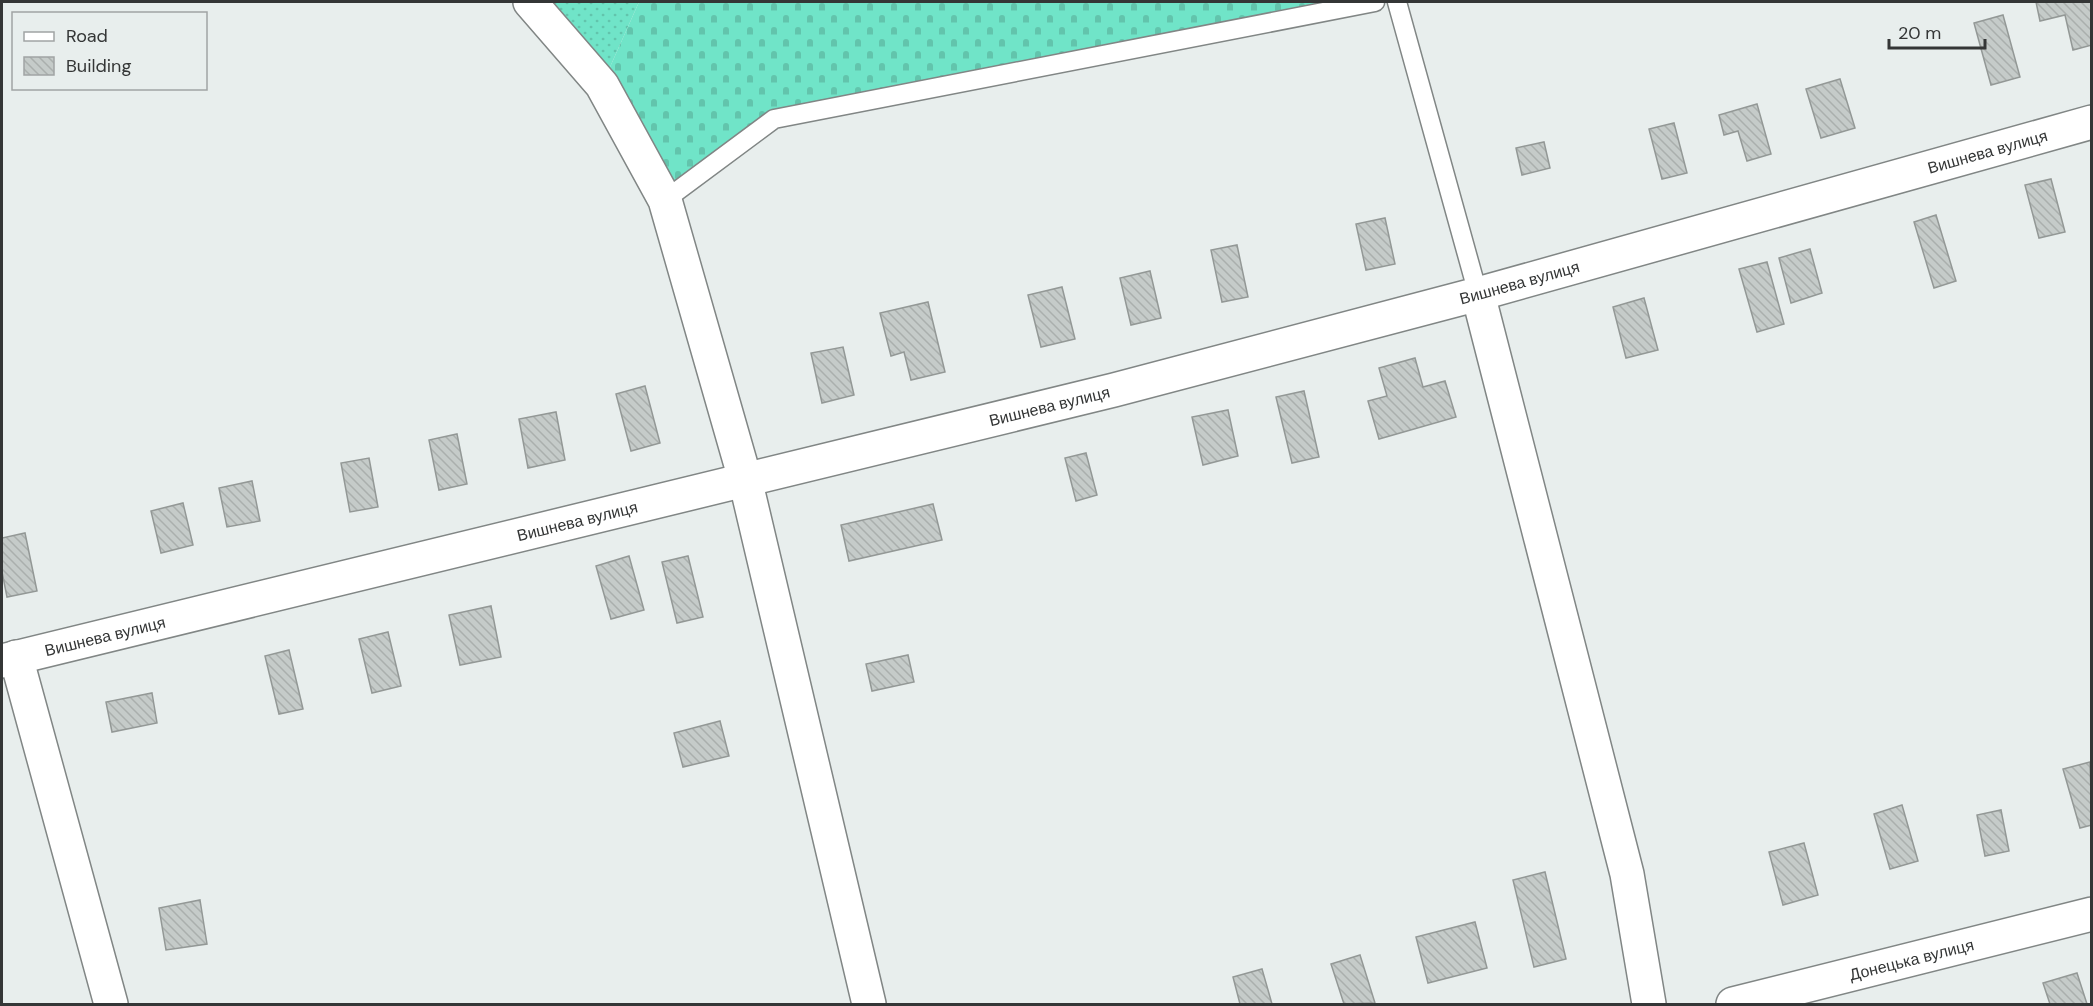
<svg xmlns="http://www.w3.org/2000/svg" width="2093" height="1006" viewBox="0 0 2093 1006" font-family="'DM Sans',sans-serif">
  <defs>
    <pattern id="grass-dots" width="8" height="8" patternUnits="userSpaceOnUse" patternTransform="scale(1.5)"><rect width="8" height="8" fill="#70e4c8"/><path d="M2 2h.1M6 6h.1" fill="none" stroke="#62c4ac" stroke-width="1.8" stroke-linecap="round"/></pattern>
    <pattern id="cemetery-stones" width="16" height="16" patternUnits="userSpaceOnUse" patternTransform="scale(1.5)"><rect width="16" height="16" fill="#70e4c8"/><path d="M2 7V4a2 2 0 0 1 4 0v3zM10 15v-3a2 2 0 0 1 4 0v3z" fill="#62c4ac"/></pattern>
    <pattern id="building-back-hatch" width="6" height="6" patternUnits="userSpaceOnUse" patternTransform="scale(1.5)"><rect width="6" height="6" fill="#c5cbc9"/><path d="M-1 5l2 2M0 0l6 6M5-1l2 2" fill="none" stroke="#aaafad"/></pattern>
  </defs>
  <rect width="100%" height="100%" fill="#e8eeed"/>
  <path fill="url(#grass-dots)" d="M530,2h109l-37,83z"/>
  <path fill="url(#cemetery-stones)" d="M639,2h705l-570,117 -109,81 -63,-115z"/>
  <path fill="url(#building-back-hatch)" stroke="#939896" stroke-width="1.5" d="M2036,2h56v43l-19,5 -8,-35 -25,6z
    M2003,15l17,62 -29,8 -17,-62z
    M1840,79l15,49 -34,10 -15,-49z
    M1757,104l14,50 -24,7 -9,-30 -14,4 -5,-20z
    M1674,123l13,50 -25,6 -13,-50z
    M1544,142l6,26 -28,7 -6,-27z
    M2051,179l14,53 -26,6 -14,-53z
    M1936,215l20,66 -22,7 -20,-66z
    M1385,218l10,46 -29,6 -10,-46z
    M1237,245l11,52 -26,5 -11,-52z
    M1810,249l12,44 -31,10 -12,-45z
    M1767,262l17,62 -27,8 -18,-63z
    M1150,271l11,47 -30,7 -11,-47z
    M1062,287l13,52 -34,8 -13,-52z
    M1644,298l14,52 -32,8 -13,-51z
    M928,302l17,70 -34,8 -7,-28 -13,4 -11,-43z
    M843,347l11,48 -32,8 -11,-50z
    M1415,358l8,29 22,-6 11,36 -77,22 -11,-38 19,-5 -8,-28z
    M645,386l15,57 -29,8 -15,-57z
    M1304,391l15,66 -27,6 -16,-66z
    M1228,410l10,46 -35,9 -11,-48z
    M556,412l9,48 -37,8 -9,-49z
    M457,434l10,50 -28,6 -10,-50z
    M1086,453l11,42 -21,6 -11,-43z
    M369,458l9,49 -28,5 -9,-49z
    M252,481l8,40 -33,6 -8,-39z
    M183,503l10,42 -32,8 -10,-42z
    M933,504l9,36 -93,21 -8,-36z
    M25,533l12,58 -30,6 -5,-25v-34z
    M629,556l15,54 -33,9 -15,-53z
    M688,556l15,61 -26,6 -15,-61z
    M491,606l10,51 -41,8 -11,-50z
    M388,632l13,54 -29,7 -13,-54z
    M289,650l14,59 -24,5 -14,-58z
    M908,655l6,27 -42,9 -6,-27z
    M152,693l5,30 -45,9 -6,-30z
    M720,721l9,35 -46,11 -9,-34z
    M2090,762l2,63 -12,3 -17,-59z
    M1902,805l16,56 -28,8 -16,-55z
    M2001,810l8,41 -24,5 -8,-41z
    M1804,843l14,52 -35,10 -14,-53z
    M1545,872l21,87 -32,8 -21,-87z
    M200,900l7,44 -41,6 -7,-42z
    M1475,922l12,46 -59,15 -12,-46z
    M1360,955l15,48 -31,1 -13,-40z
    M1262,969l10,35h-32l-7,-27z
    M2077,973l10,31h-37l-7,-21z"/>
  <g fill="none" stroke-linecap="round" stroke-linejoin="round">
    <g stroke="#818685" stroke-width="21">
      <path id="service" d="M1397,2l81,292
        M665,200l109,-81 601,-117"/>
    </g>
    <g stroke="#818685" stroke-width="36">
      <g id="minor">
        <path d="M1478,294l149,580 22,130"/>
        <path d="M16,657l95,347"/>
        <path id="s1" d="M2,661l1112,-271 364,-96 614,-172"/>
        <path id="s2" d="M1733,1004l359,-90"/>
      </g>
    </g>
    <g stroke="#818685" stroke-width="36">
      <path id="tertiary" d="M530,2l72,83 63,115 80,279 124,525"/>
    </g>
    <use href="#service" stroke="#fff" stroke-width="18"/>
    <use href="#minor" stroke="#fff" stroke-width="33"/>
    <use href="#tertiary" stroke="#fff" stroke-width="33"/>
  </g>
  <g text-anchor="middle" dominant-baseline="central" stroke-width="4.5" stroke-linejoin="round" paint-order="stroke">
    <g font-size="16" fill="#343636" stroke="#e8eeed">
      <text stroke="none"><textPath href="#s1" startOffset="2050">Вишнева вулиця</textPath></text>
      <text stroke="none"><textPath href="#s1" startOffset="1564">Вишнева вулиця</textPath></text>
      <text stroke="none"><textPath href="#s1" startOffset="1078">Вишнева вулиця</textPath></text>
      <text stroke="none"><textPath href="#s1" startOffset="592">Вишнева вулиця</textPath></text>
      <text stroke="none"><textPath href="#s1" startOffset="106">Вишнева вулиця</textPath></text>
      <text stroke="none"><textPath href="#s2" startOffset="184">Донецька вулиця</textPath></text>
    </g>
  </g>
  <rect width="2093" height="1006" fill="none" stroke="#343636" stroke-width="6"/>
  <rect x="12" y="12" width="195" height="78" fill="#e8eeed" stroke="#a0a4a4" stroke-width="1.5"/>
  <rect x="24" y="32" width="30" height="9" fill="#ffffff" stroke="#a0a4a4" stroke-width="1.5"/>
  <text x="66" y="42" font-size="18" fill="#343636">Road</text>
  <rect x="24" y="57" width="30" height="18" fill="url(#building-back-hatch)" stroke="#a0a4a4" stroke-width="1.5"/>
  <text x="66" y="72" font-size="18" fill="#343636">Building</text>
  <path d="M1889 39v9h96v-9" fill="none" stroke="#343636" stroke-width="3"/>
  <text x="1898" y="39" font-size="18" fill="#343636" stroke="#e8eeed" stroke-width="4.5" paint-order="stroke">20 m</text>
</svg>
